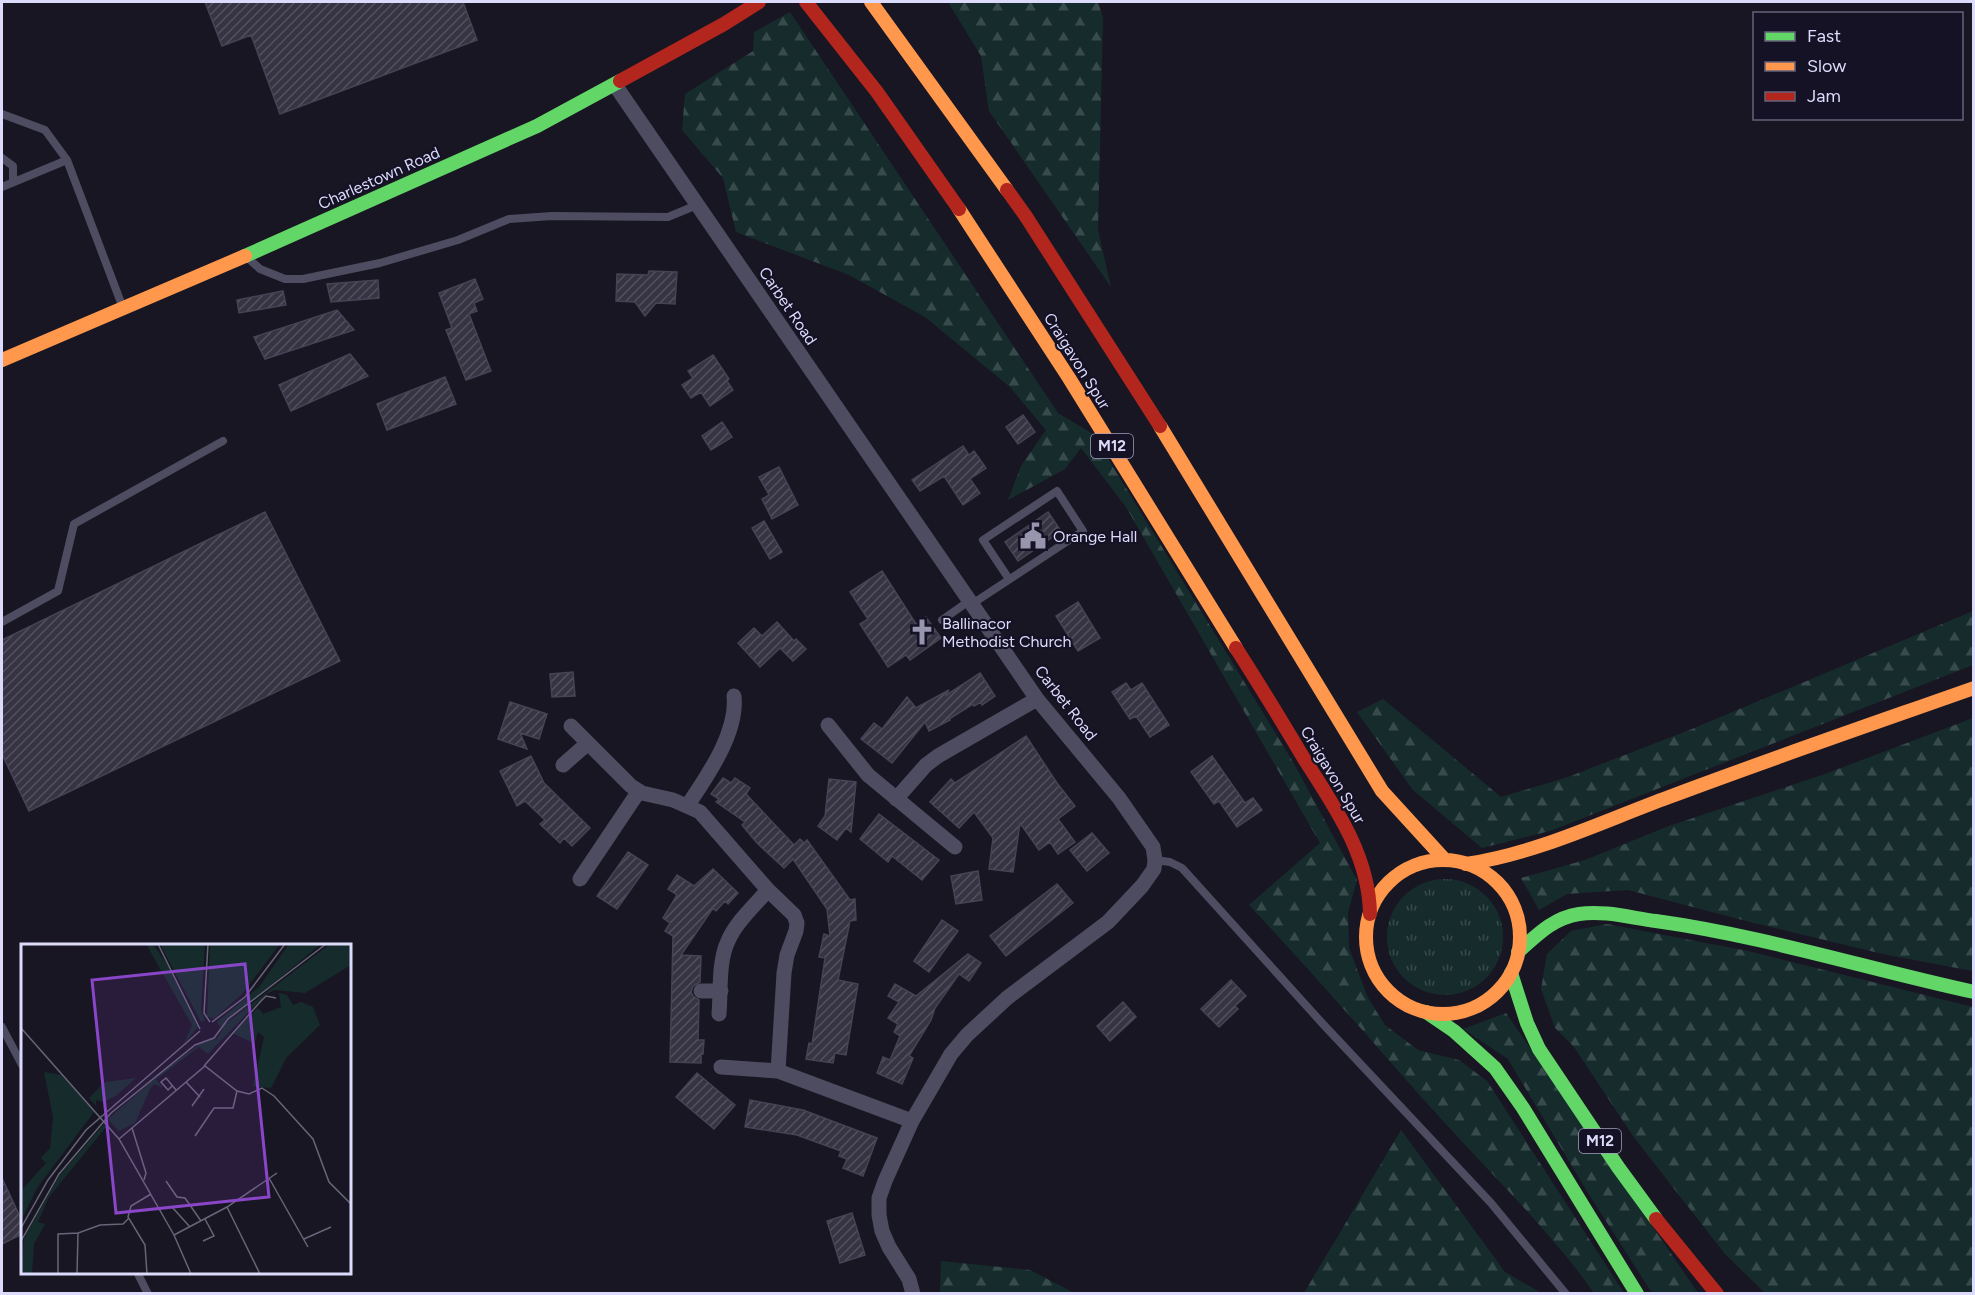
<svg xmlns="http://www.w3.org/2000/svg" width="1975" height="1295" viewBox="0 0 1975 1295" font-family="Figtree,sans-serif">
  <defs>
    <pattern id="grass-tufts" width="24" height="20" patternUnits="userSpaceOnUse" patternTransform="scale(1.5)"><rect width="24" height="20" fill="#162c2c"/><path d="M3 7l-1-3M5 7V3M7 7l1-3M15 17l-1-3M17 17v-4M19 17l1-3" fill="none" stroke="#374a4c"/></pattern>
    <pattern id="forest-firs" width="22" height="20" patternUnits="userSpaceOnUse" patternTransform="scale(1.5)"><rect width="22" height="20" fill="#162c2c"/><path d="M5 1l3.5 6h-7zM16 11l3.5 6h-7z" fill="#374a4c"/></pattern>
    <pattern id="building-hatch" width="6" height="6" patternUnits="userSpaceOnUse" patternTransform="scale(1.5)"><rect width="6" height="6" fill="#363443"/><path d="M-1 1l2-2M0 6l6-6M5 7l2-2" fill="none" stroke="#53515f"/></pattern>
  </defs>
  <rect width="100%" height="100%" fill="#181622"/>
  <path fill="url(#grass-tufts)" d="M1387 937a58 58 0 1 1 116 0a58 58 0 1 1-116 0Z"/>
  <path fill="url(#forest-firs)" d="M948,2h150l5,16 -5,212 13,57 -122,-176 -8,-55z
    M790,12l268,401 35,21 200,328 64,118 -9,32 1,36 19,50 17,27 33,25 41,10 28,21 137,212h-30c-43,-61 -99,-115 -150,-171 -65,-72 -128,-146 -195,-217l71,-62 -194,-336 -45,-59 -16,21 -57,31 13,-34 25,-36 -36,-43 -85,-70 -76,-42 -113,-43 -13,-54 -41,-48 3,-36 68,-43 1,-19z
    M1973,611v54l-423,166 -68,17 -69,-58 -56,-78 26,-13 118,98 67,-20 124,-48z
    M1973,718v253l-86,-16 -137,-33 -122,-32 -61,4 -28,16 -18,-32 64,-18 84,-34 156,-52z
    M1607,924l141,27 225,56v286h-208l-40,-39 -92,-118 -59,-89 -19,-19 -14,-39 6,-35 24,-23z
    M1506,1013l192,280h-46l-64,-100 -80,-134 -45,-30z
    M1401,1130l104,142 36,21h-237z
    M941,1261l89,9 44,23h-134z"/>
  <path fill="url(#building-hatch)" stroke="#454354" stroke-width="1.5" d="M205,2h258l14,38 -197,74 -29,-79 -29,11z
    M649,271l28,1 -2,32 -19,-1 -11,13 -10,-14 -19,-1 1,-27 31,1z
    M475,279l8,20 -9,4 3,8 -8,3 22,57 -25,9 -20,-50 6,-2 -13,-35z
    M378,280l1,18 -48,4 -4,-18z
    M283,291l3,14 -47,8 -2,-13z
    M337,310l17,20 -89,29 -11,-22z
    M350,354l18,22 -77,35 -12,-26z
    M713,355l16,24 -2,2 6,9 -23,16 -9,-14 -10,6 -9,-13 11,-7 -5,-7z
    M445,377l11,27 -69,26 -10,-26z
    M1023,415l12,17 -17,12 -12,-17z
    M722,422l10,15 -21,13 -9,-14z
    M963,446l6,9 5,-4 12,17 -16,11 10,14 -17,12 -19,-29 -24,15 -8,-11z
    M779,467l19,38 -26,14 -10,-20 7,-4 -10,-18z
    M265,512l75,149 -311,150 -27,-57v-114z
    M1048,512l13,19 -43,30 -13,-19z
    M764,521l18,31 -12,7 -18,-31z
    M882,571l34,53 10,-7 15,21 -31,22 -4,-5 -18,12 -28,-43 8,-5 -18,-27z
    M1078,602l22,36 -22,13 -22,-35z
    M777,622l17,19 2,-2 10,10 -13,12 -13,-13 -20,19 -22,-24 16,-15 8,8z
    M573,672l2,24 -23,1 -2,-23z
    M980,673l15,23 -13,9 -1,-3 -7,4 -1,-2 -24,15 1,1 -21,11 -4,-9 -33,41 -31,-24 13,-16 8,6 25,-32 9,11 33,-18 -4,6z
    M1126,683l5,7 11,-7 27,42 -19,12 -14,-21 -6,3 -18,-27z
    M510,702l37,12 -8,25 -19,-6 7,16 -29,-10z
    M1026,736l31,47 18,23 -17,13 17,23 -17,12 -8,-12 -11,8 -19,-27 -7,49 -24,-3 4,-31 -19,-26 -15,16 -29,-26 21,-23 4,4z
    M531,756l13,27 46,45 -18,18 -8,-8 -4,5 -20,-19 5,-4 -20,-19 -8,5 -17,-35z
    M1212,756l33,47 8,-5 9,12 -25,17 -18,-26 -5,3 -23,-32z
    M723,778l8,5 4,-5 15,10 -4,6 48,51 6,-6 4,4 3,-3 43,60 5,-1 1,21 -6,1 -12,59 20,4 -12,71 -11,-2 -2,10 -27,-4 3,-16 3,1 13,-86 -6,-1 5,-23 6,2 -3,-27 -34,-50 -9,9 -27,-25 -15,-18 3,-3 -29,-20 3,-3 -8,-5z
    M829,779l27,3 -5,50 -5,-4 -9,12 -19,-14 7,-10z
    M879,814l60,46 -17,20 -30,-24 -4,6 -28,-23z
    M1092,833l17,20 -22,18 -17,-21z
    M628,852l20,13 -31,44 -20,-13z
    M713,869l25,24 -10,11 -3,-3 -9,10 -3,-3 -32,47 20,1 -1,26 -7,4 -2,6 2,4 6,4 -1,40h6l-1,14h-2v9l-31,-1 3,-126 -8,-5 5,-8 -7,-5 14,-23 -9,-6 9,-14 17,11z
    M978,871l4,29 -26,4 -5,-28z
    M1057,884l16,19 -67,53 -16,-20z
    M942,920l16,11 -29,41 -15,-11z
    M968,954l13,9 -12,18 -10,-7 -24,34 -4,12 -22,36 4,2 -11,26 -25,-11 6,-16 7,3 10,-24 -6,-4 4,-8 -10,-6 11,-16 -11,-6 7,-12 21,12z
    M1231,980l15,16 -11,10 3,3 -19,18 -18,-18z
    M1123,1002l13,15 -26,24 -13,-15z
    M697,1073l38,32 -21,24 -38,-32z
    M750,1100l53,10 74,28 -14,38 -20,-8 4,-9 -8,-3 2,-5 -44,-16 -52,-8z
    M2,1178l20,43v13l-20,10z
    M852,1213l13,42 -25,8 -13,-42z"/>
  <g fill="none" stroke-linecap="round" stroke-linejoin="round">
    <path stroke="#4d4c61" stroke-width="8" d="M2,114l43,16 22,30 56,148
      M2,158l11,8v16
      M2,187l65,-27
      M249,259l11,10 25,10h18l77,-16 78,-23 51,-21 43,-3 116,1 29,-12
      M972,604l111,-73 -26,-40 -74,49 26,39
      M942,620l27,-19
      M2,622l56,-31 16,-67 149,-83
      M1155,860l15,2 12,6 140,155 169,180 75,91
      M2,1027l20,38
      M137,1272l11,22"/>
    <path stroke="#4d4c61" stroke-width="15" d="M615,85l422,614 82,99 34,49 2,13 -1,9 -12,17 -34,36 -101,76 -40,37 -16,19 -39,67 -27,60 -6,17v17l3,16 7,16 20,32 4,15
      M828,725l40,50 87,72
      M571,726l60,60 11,7 31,7 27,12 68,78 26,25 3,8 -1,8 -9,24 -3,18 -6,98 134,50
      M563,765l25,-22
      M896,799l30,-34 12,-9 99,-57
      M688,805c19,-29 50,-72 46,-109
      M580,879l59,-88
      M701,991h20
      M719,1014c2,-23 -1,-52 9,-73 8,-19 27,-36 40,-51
      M721,1067l57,4"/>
    <path stroke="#63d668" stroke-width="14" d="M245,256l292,-130 83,-45
      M1518,952c19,-17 35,-34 61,-38 25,-4 53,4 77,7 108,15 212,48 318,71
      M1511,973l16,50 12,26 79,118 38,52
      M1426,1012l28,19 41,37 28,40 114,186"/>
    <path stroke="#ff974d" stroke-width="14" d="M871,2l136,188
      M959,209l110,169 167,270
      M2,360l243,-104
      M1160,426l222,365 63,69
      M1366 937a77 77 0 1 1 154 0a77 77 0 1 1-154 0Z
      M1466,864c72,-11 135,-42 203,-67 101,-38 203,-73 305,-109"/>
    <path stroke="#b3261e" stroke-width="14" d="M806,2l71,90 82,117
      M620,81l104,-57 35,-22
      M1007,190l18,25 135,211
      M1236,648c23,36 45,72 67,109 31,49 66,97 67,157
      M1656,1219l61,75"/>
  </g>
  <defs>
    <g id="civic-bare" transform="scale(2.07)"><path d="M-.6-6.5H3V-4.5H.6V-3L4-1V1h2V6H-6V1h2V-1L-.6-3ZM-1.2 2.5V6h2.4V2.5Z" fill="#9896af" stroke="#151226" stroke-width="2.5" paint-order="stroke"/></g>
    <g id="church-bare" transform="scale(2.07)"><path d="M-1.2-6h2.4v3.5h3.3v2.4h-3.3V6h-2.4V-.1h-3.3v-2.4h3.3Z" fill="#9896af" stroke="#151226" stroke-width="2.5" paint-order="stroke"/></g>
  </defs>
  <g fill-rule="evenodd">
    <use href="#civic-bare" x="1033" y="536"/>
    <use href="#church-bare" x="922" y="632"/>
  </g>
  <g text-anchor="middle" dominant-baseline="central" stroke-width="4.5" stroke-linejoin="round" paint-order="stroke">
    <g fill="#151226" stroke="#a19fbb" stroke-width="1.5">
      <rect x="1091" y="434" width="42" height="24" rx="4.5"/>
      <rect x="1579" y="1129" width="42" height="24" rx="4.5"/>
    </g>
    <g font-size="15" font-weight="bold" fill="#dddbfb">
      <text x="1112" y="446">M12</text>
      <text x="1600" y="1141">M12</text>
    </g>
    <g font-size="16" fill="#dddbfb" stroke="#151226">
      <text transform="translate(379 178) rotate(-24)">Charlestown Road</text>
      <text transform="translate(788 306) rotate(56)">Carbet Road</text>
      <text transform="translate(1077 361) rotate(58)">Craigavon Spur</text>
      <text transform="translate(1066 703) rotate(52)">Carbet Road</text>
      <text transform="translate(1333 775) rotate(59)">Craigavon Spur</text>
    </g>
    <g font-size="16" fill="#dddbfb" stroke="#151226" text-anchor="start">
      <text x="1053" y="536">Orange Hall</text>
      <text x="942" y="623">Ballinacor<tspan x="942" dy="18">Methodist Church</tspan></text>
    </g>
  </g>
  <g transform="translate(21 944)">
    <rect width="330" height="330" fill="#181622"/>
    <path d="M125,0h7l13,19 32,64 -14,17 8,-19zM139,0h45l-4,66 4,10 -4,2zM189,0h70l-37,49 -29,26 -7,-3zM268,0h32l-101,83 -3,-5 42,-35zM309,0h21v21l-46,28 -30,-3 -9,4 -58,60 -9,-7 -43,32 7,9 -9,-4 -4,5 -15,34 -16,8 -8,-8 -3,-4 56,-49 39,-28 14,-3 8,-15zM258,49l8,2 6,10 8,-3 12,5 7,18 -34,33 -15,30 -18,-2 11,-49 -6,-5 -4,11 -22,-10 26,-25 5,6 18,-7zM23,128l17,3 33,37 -57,76 -16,33v-30l25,-28 -5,-5 9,-10 3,-31zM115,134l-19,17 -14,7 -7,-2v6l-7,-8 16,-16zM83,180l2,3 -57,70 -11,25 7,2 -11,20 -2,30h-11l3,-36 36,-63z" fill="#162c2c"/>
    <path fill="none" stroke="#676579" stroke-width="1.5" d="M137,0l42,85M187,0l-4,69 6,9M191,78l33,-25 40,-53M0,84l98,111 55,96 17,39M183,122l57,-65 5,-5 10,2M165,138l14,15M151,142l-4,4 -7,-8 5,-4 10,12M171,162l12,-17M111,184l14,45 -2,7M174,192l19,-28h19l4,-17M98,195l86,-73 32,25 12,3 13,-6 12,8 39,43 16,43 22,22M248,234l39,69M145,237l11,16 8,1 16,23M151,263l18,20M206,263l33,67M0,284l27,-48 38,-50 114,-99M153,291l53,-28 50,-34M283,295l27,-12M0,297l38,-67 52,-61 84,-68 19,-7 14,-19 98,-75M182,297l11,-5 -9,-17M37,330v-40l20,-1M56,330l1,-41 22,-8 23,-1 6,-6M126,330l-2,-29 -17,-28 3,-11 20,-12"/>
    <path fill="#8a46c8" fill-opacity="0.15" stroke="#8a46c8" stroke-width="3" d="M224,20l24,233 -153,16 -24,-233z"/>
    <rect width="330" height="330" fill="none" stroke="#dddbfb" stroke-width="3"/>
  </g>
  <rect width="1975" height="1295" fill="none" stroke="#dddbfb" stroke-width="6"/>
  <rect x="1753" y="12" width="210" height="108" fill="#151226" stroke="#65627b" stroke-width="1.5"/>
  <rect x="1765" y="32" width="30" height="9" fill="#63d668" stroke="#65627b" stroke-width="1.5"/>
  <text x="1807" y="42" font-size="18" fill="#dddbfb">Fast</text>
  <rect x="1765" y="62" width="30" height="9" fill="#ff974d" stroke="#65627b" stroke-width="1.5"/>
  <text x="1807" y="72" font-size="18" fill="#dddbfb">Slow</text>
  <rect x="1765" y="92" width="30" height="9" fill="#b3261e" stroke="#65627b" stroke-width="1.5"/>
  <text x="1807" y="102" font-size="18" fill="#dddbfb">Jam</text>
</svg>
